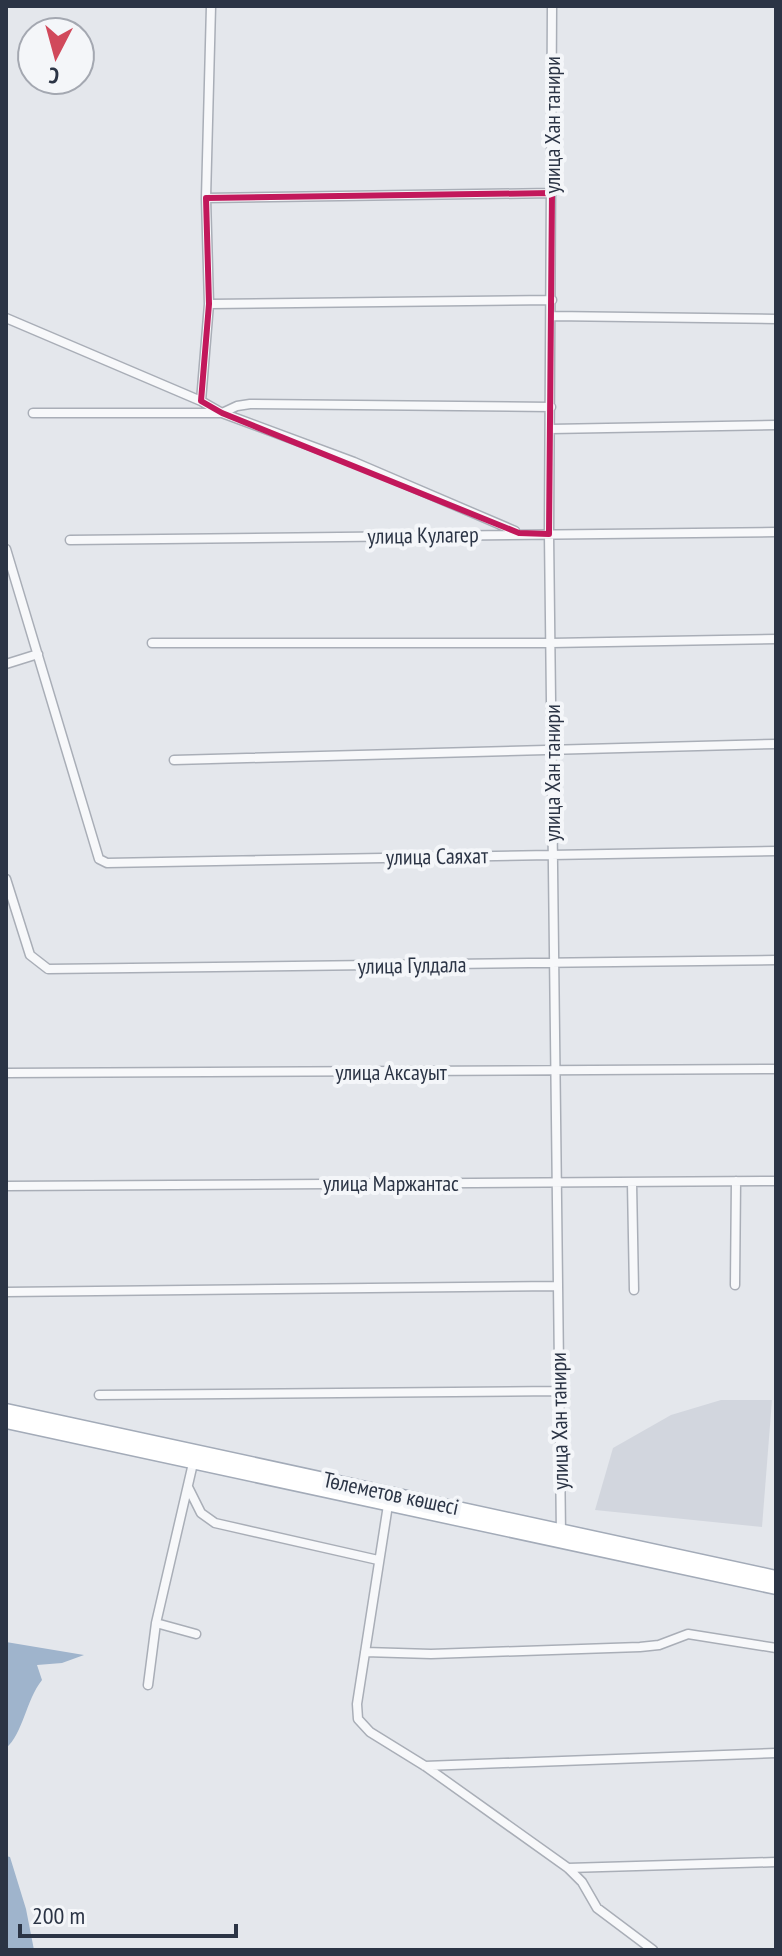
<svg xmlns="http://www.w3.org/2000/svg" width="782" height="1956" viewBox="0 0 782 1956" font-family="'PT Sans Narrow',sans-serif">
  <rect width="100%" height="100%" fill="#e4e7ec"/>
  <path fill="#d2d6de" d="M721,1400h51l-10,127 -167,-17 18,-62 58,-33z"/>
  <path fill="#9fb4cc" d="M6,1642l78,13 -22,8 -25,2 5,15c-16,20 -19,54 -36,68z
    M6,1856l4,1 16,52 8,41h-28z"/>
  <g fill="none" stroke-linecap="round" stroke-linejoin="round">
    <g stroke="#a9aeb7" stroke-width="11">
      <path id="minor" d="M552,6l-3,528 12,1001
        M206,198l346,-5
        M209,304l343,-4
        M552,316l224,3
        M6,318l195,83 21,12 132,49 161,69
        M201,401l8,-97 -3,-106 5,-192
        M33,413h189l15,-7 13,-2 301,3
        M550,429l226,-4
        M70,540l706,-8
        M6,549l93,310 8,4 669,-12
        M152,643h399l225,-4
        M6,664l32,-10
        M174,760l602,-16
        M6,879l24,76 18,14 728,-9
        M6,1073l770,-4
        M632,1183l2,107
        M6,1186l770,-5
        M735,1285l1,-104
        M6,1292l551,-6
        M99,1395l460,-4
        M188,1487l13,26 14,10 163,37
        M388,1505l-31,199 1,15 12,13 55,34 143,102 14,14 15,26 56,42
        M156,1623l40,11
        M365,1652l66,2 209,-7 19,-2 29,-11 88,14
        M148,1685l8,-62 38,-164
        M425,1766l351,-13
        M568,1868l208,-6"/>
    </g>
    <g stroke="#a3abb8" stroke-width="15">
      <path id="primary" d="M6,1410l770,167
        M6,1422l770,166"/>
    </g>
    <use href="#minor" stroke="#f7f8fa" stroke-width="8"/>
    <use href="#primary" stroke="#fff" stroke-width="12"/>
  </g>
  <path fill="none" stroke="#c2185b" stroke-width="6" stroke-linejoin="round" d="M552,193l-3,341 -30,-1 -297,-120 -21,-12 8,-97 -3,-106z"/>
  <g text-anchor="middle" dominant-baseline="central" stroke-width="8" stroke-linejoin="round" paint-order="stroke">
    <g font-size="22" fill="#2b3445" stroke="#f4f6f9">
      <text transform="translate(552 125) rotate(-90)">улица Хан танири</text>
      <text transform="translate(423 535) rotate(-1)">улица Кулагер</text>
      <text transform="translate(552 773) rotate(-90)">улица Хан танири</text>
      <text transform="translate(437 856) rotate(-1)">улица Саяхат</text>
      <text transform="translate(412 965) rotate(-1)">улица Гулдала</text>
      <text x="391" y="1072">улица Аксауыт</text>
      <text x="391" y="1183">улица Маржантас</text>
      <text transform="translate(559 1421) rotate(-91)">улица Хан танири</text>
      <text transform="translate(391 1493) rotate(12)">Төлеметов көшесі</text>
    </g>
  </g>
  <rect width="782" height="1956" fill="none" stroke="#2b3445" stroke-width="16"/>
  <g transform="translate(56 56) rotate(186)"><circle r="38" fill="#f4f6f9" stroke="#a4a8b1" stroke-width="2"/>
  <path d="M0-6L14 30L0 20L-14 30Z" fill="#d1495b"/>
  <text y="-12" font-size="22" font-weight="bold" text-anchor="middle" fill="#2b3445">С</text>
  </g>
  <path d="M20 1924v12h216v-12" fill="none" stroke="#2b3445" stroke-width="4"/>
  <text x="32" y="1924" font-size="24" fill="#2b3445" stroke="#f4f6f9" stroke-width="6" paint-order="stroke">200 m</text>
</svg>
